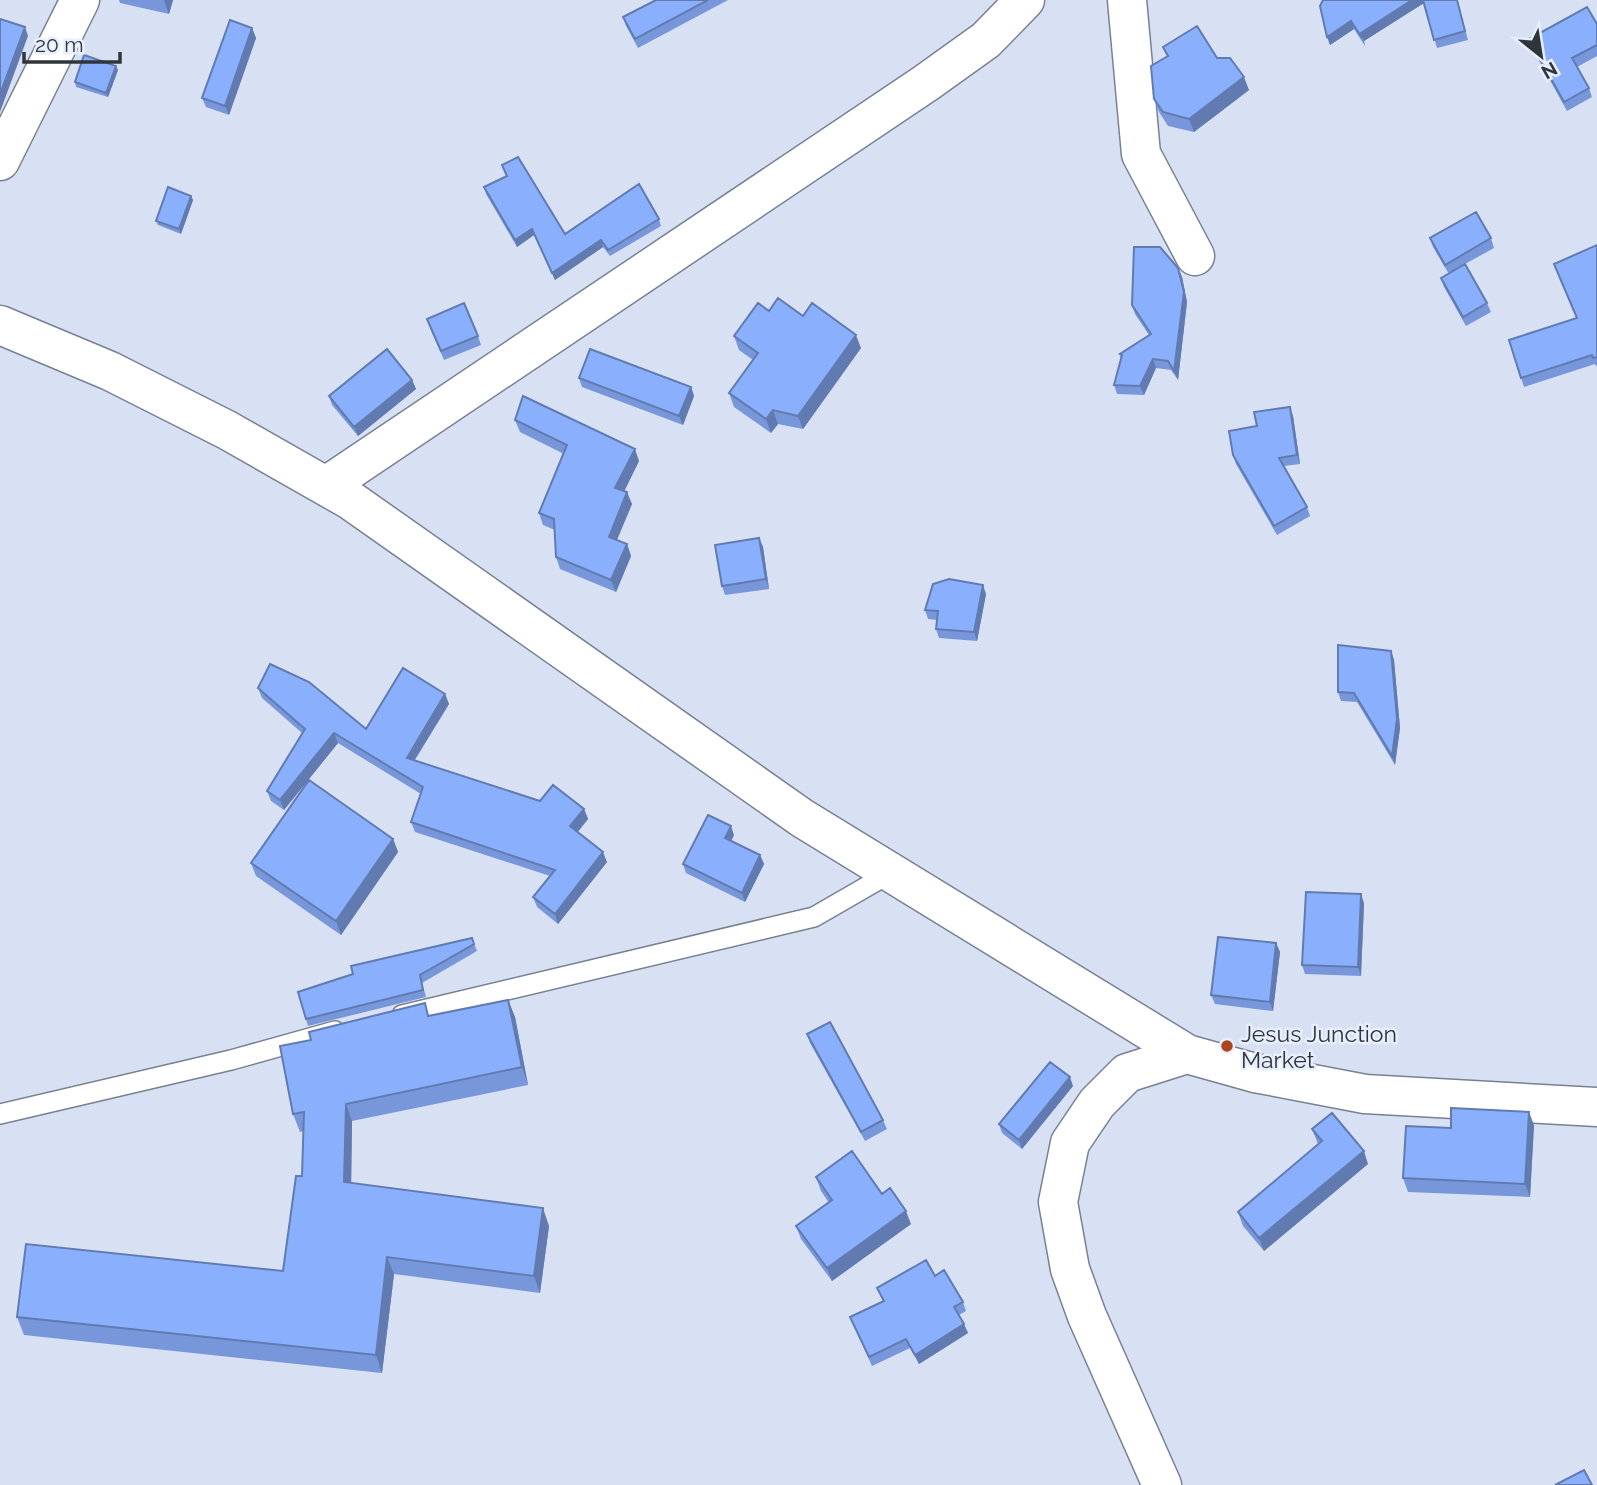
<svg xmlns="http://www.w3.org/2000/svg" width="1597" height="1485" viewBox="0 0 1597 1485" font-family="Raleway,sans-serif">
  <rect width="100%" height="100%" fill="#d8e1f4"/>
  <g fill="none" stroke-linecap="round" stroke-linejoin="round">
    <g stroke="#788192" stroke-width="22">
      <path id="lane" d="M402,1015l412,-98 78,-45
        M0,1114l231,-54 104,-29"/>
    </g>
    <g stroke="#788192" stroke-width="41">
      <path id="street" d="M1127,0l14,154 54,102
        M0,161l80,-161
        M0,325l110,46 117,59 123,70 452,318 385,236 68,19 110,21 232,13
        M326,486l600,-403 60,-43 39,-40
        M1162,1485l-75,-169 -17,-47 -12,-67 12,-59 27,-40 30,-30 60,-19"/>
    </g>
    <use href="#lane" stroke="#fff" stroke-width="19"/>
    <use href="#street" stroke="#fff" stroke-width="38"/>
  </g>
  <path fill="#7797da" d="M119,0h54l-4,14 -49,-11z
    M656,0h72l-90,48 -12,-22 -3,-9z
    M1323,0h134l11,40 -31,8 -13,-45 -60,38 1,5 -11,-17 -24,16z
    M1597,24v32l-20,11 12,21 3,9 -25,14 -35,-63 -3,-9z
    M252,28l4,10 -27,77 -23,-8 -4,-9z
    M1163,47l54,11 32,32 -55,42 -26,-6 -9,-14 -5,-13 13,-43z
    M118,70l-10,27 -32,-10 -1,-5z
    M502,165l63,69 94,-15 2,7 -51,30 -7,-9 -48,33 -21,-45 -17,12 -31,-53 -2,-7 22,-11z
    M191,196l2,4 -12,34 -23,-9 -2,-4z
    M1430,238h61l3,10 -29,16 22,39 4,9 -25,14 -22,-39 -3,-9 8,-4 -16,-27z
    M1597,245v122l-2,-3 -71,23 -15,-47 67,-21z
    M1178,268l4,9 5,25 -9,78 -7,-10 -15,-2 -12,27 -27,-1 -3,-9 7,-26 -1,-5 29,-19 -14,-21 -3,-9z
    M769,311l34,5 58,32 -58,81 -25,-5 -7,9 -37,-26 -5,-14 24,-33 -14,-10 -5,-14z
    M430,328l48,8 3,9 -37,15z
    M579,378l112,9 3,9 -11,29 -101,-38z
    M412,380l4,9 -58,47 -26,-31 -3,-9z
    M1293,416l7,48 -16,2 23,41 3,9 -33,19 -41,-71 -3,-9 24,-29z
    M515,420l124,41 -15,30 8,13 -15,36 10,4 4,12 -15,36 -56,-23 -4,-12 -1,-27 -12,-5 -4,-12 25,-59 -44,-22z
    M759,538l4,9 6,42 -44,6 -3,-9z
    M986,594l-9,47 -38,-3 -3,-9 1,-9 -9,-1 -3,-9z
    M1391,651l3,9 6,68 -5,37 -38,-63 -16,-1 -3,-9z
    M258,688l108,41 79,-35 4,10 -34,56 125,41 44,8 4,10 -10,13 29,30 -49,62 -21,-17 -4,-10 17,-21 -135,-44 -4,-10 10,-28 -83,-51 -54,67 -13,-9 -4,-10 35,-58 -40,-35z
    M734,835l-3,6 29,14 4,9 -19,38 -59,-29 -3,-9z
    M393,839l5,13 -57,83 -85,-59 -5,-13z
    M1364,903l-3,73 -56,-2 -3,-9z
    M472,938l5,13 -55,32 4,14 -118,29 -2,-7z
    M1276,943l4,9 -7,59 -58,-7 -4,-9z
    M508,1000l7,17 13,68 -176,36 -1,62 198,43 -9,67 -146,-19 -12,99 -358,-38 -7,-18 266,-46 19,-95 2,-45 -4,1 -7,-18 136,-98z
    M807,1034l76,86 4,9 -22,12 -55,-98z
    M1073,1086l-51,63 -20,-16 -3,-9z
    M1534,1125l-4,72 -122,-5 -5,-14 48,-50z
    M1312,1129l56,35 -104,87 -21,-25 -5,-14 80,-68z
    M816,1177l66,17 29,30 -79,57 -31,-42 -5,-13 33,-23 -8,-12z
    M935,1276l28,26 3,9 -7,4 9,18 -49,31 -9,-16 -38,18 -22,-49 33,-16 -6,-13z"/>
  <path fill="#617bb1" d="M165,0h8l-4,14 -5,-13z
    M1412,0h11l1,3 -60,38 1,5 -4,-13z
    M1351,21l3,8 -24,16 -3,-8z
    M25,27l3,9 -28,76v-18z
    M252,28l4,10 -27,77 -4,-9z
    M116,66l2,4 -10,27 -2,-4z
    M1244,77l5,13 -55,42 -5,-13z
    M191,196l2,4 -12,34 -2,-5z
    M532,229l2,6 -17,12 -2,-7z
    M601,240l2,7 -48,33 -3,-7z
    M1178,268l4,9 5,25 -9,78 -4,-9z
    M856,335l5,13 -58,81 -5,-13z
    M1153,359l3,9 -12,27 -4,-9z
    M412,380l4,9 -58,47 -4,-9z
    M691,387l3,9 -11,29 -4,-9z
    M1290,407l3,9 7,48 -3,-9z
    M773,410l5,14 -7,9 -5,-14z
    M635,449l4,12 -19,39 -5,-12z
    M627,492l5,12 -19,45 -4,-12z
    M759,538l4,9 6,42 -3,-10z
    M627,544l4,12 -15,36 -5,-12z
    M983,585l3,9 -9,47 -3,-9z
    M1391,651l3,9 6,68 -5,37 -3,-9z
    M445,694l4,10 -39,63 -3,-9z
    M334,733l4,10 -54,67 -4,-10z
    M584,809l4,10 -14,17 -4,-10z
    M731,826l3,9 -6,12 -3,-9z
    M393,839l5,13 -57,83 -5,-14z
    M603,852l4,10 -49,62 -3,-10z
    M760,855l4,9 -19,38 -3,-9z
    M1361,894l3,9 -3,73 -3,-9z
    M1276,943l4,9 -7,59 -3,-9z
    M508,1000l7,17 13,68 -6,-18z
    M1070,1077l3,9 -51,63 -3,-9z
    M346,1104l6,17 -1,78 -7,-17z
    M1529,1112l5,13 -4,72 -5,-13z
    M1364,1151l4,13 -104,87 -5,-13z
    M543,1208l6,18 -9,67 -6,-17z
    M906,1211l5,13 -79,57 -5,-13z
    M387,1257l7,17 -12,99 -6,-18z
    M964,1324l4,9 -49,31 -4,-9z"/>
  <path fill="#8ab0fd" stroke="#617bb1" stroke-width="2" d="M656,0h52l-73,39 -12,-22z
    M1323,0h89l-51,33 1,5 -11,-17 -24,16 -7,-31z
    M1423,0h34l8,31 -31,9z
    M1587,7l10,17v21l-25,13 17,30 -25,14 -35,-63z
    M0,19l25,8 -25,67z
    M230,20l22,8 -27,78 -23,-8z
    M1197,26l20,32h13l14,19 -55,42 -26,-7 -9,-13 -3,-33 17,-10 -5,-9z
    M84,55l32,11 -10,27 -31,-11z
    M518,157l47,77 74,-50 20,35 -51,31 -7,-10 -49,33 -20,-44 -17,11 -31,-53 23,-11 -5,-11z
    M168,187l23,9 -12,33 -23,-8z
    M1476,212l15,26 -46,27 -15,-27z
    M1597,245v112l-4,1 -1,-3 -71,23 -12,-38 68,-22 -23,-54z
    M1134,247h26l18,21 6,24 -10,79 -6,-10 -15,-2 -13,27 -26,-1 8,-30 -2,-1 31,-20 -19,-29z
    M1465,264l22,39 -24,14 -22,-39z
    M778,298l25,18 9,-13 44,32 -58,81 -25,-6 -7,9 -37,-26 29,-40 -24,-17 24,-33 11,8z
    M464,303l14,33 -37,15 -14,-32z
    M387,349l25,31 -58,47 -25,-31z
    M590,349l101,38 -12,29 -100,-38z
    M523,396l112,53 -20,39 12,4 -18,45 18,7 -16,36 -55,-23 -2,-38 -15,-6 28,-68 -52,-25z
    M1290,407l7,48 -18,3 28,49 -33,19 -41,-71 -4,-24 28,-5 -3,-14z
    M759,538l7,41 -44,7 -7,-41z
    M949,579l34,6 -9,47 -38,-3 2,-18 -13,-1 8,-26z
    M1338,645l53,6 6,68 -5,37 -38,-63 -16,-1z
    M270,664l39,18 57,47 37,-61 42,26 -38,64 133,43 13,-16 31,24 -14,17 33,26 -48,62 -22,-17 22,-27 -144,-48 12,-35 -89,-54 -54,67 -13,-9 38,-62 -47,-41z
    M309,780l84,59 -57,82 -85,-58z
    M708,815l23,11 -6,12 35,17 -18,38 -59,-29z
    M1306,892l55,2 -3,73 -56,-2z
    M1218,937l58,6 -6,59 -59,-7z
    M472,938l2,6 -54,31 3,15 -117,29 -8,-27 55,-18 -2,-8z
    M508,1000l14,67 -176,37 -2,78 199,26 -9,68 -147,-19 -11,98 -359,-38 9,-73 257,27 13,-95h6l2,-64 -11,2 -13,-68 31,-6 -2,-8 116,-29 3,13z
    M830,1022l53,98 -22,12 -54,-98z
    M1050,1062l20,15 -51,63 -20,-16z
    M1451,1108l78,4 -4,72 -122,-6 3,-52 45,2z
    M1332,1113l32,38 -105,87 -21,-26 84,-71 -10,-12z
    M852,1151l30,43 8,-6 16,23 -79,57 -31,-42 36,-26 -16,-23z
    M926,1260l9,16 9,-6 19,32 -9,5 10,17 -49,31 -9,-16 -37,18 -19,-40 34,-16 -7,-13z
    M1584,1470l8,15h-37z"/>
  <circle fill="#ab451b" stroke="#e7effe" stroke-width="2.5" cx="1227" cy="1046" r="7"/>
  <g text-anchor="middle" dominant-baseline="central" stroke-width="5" stroke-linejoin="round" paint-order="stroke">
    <g font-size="23" fill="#30343b" stroke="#e7effe" text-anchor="start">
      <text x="1241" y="1033">Jesus Junction<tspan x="1241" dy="26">Market</tspan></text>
    </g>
  </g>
  <g transform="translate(1541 56) rotate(150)" stroke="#e7effe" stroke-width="5" paint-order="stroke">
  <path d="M0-5L12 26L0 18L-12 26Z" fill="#30343b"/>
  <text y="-10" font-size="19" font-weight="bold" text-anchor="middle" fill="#30343b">N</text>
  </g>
  <path d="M24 52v10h96v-10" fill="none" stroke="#30343b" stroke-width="3.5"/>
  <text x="35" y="52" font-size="21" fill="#30343b" stroke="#e7effe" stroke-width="5" paint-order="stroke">20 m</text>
</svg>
